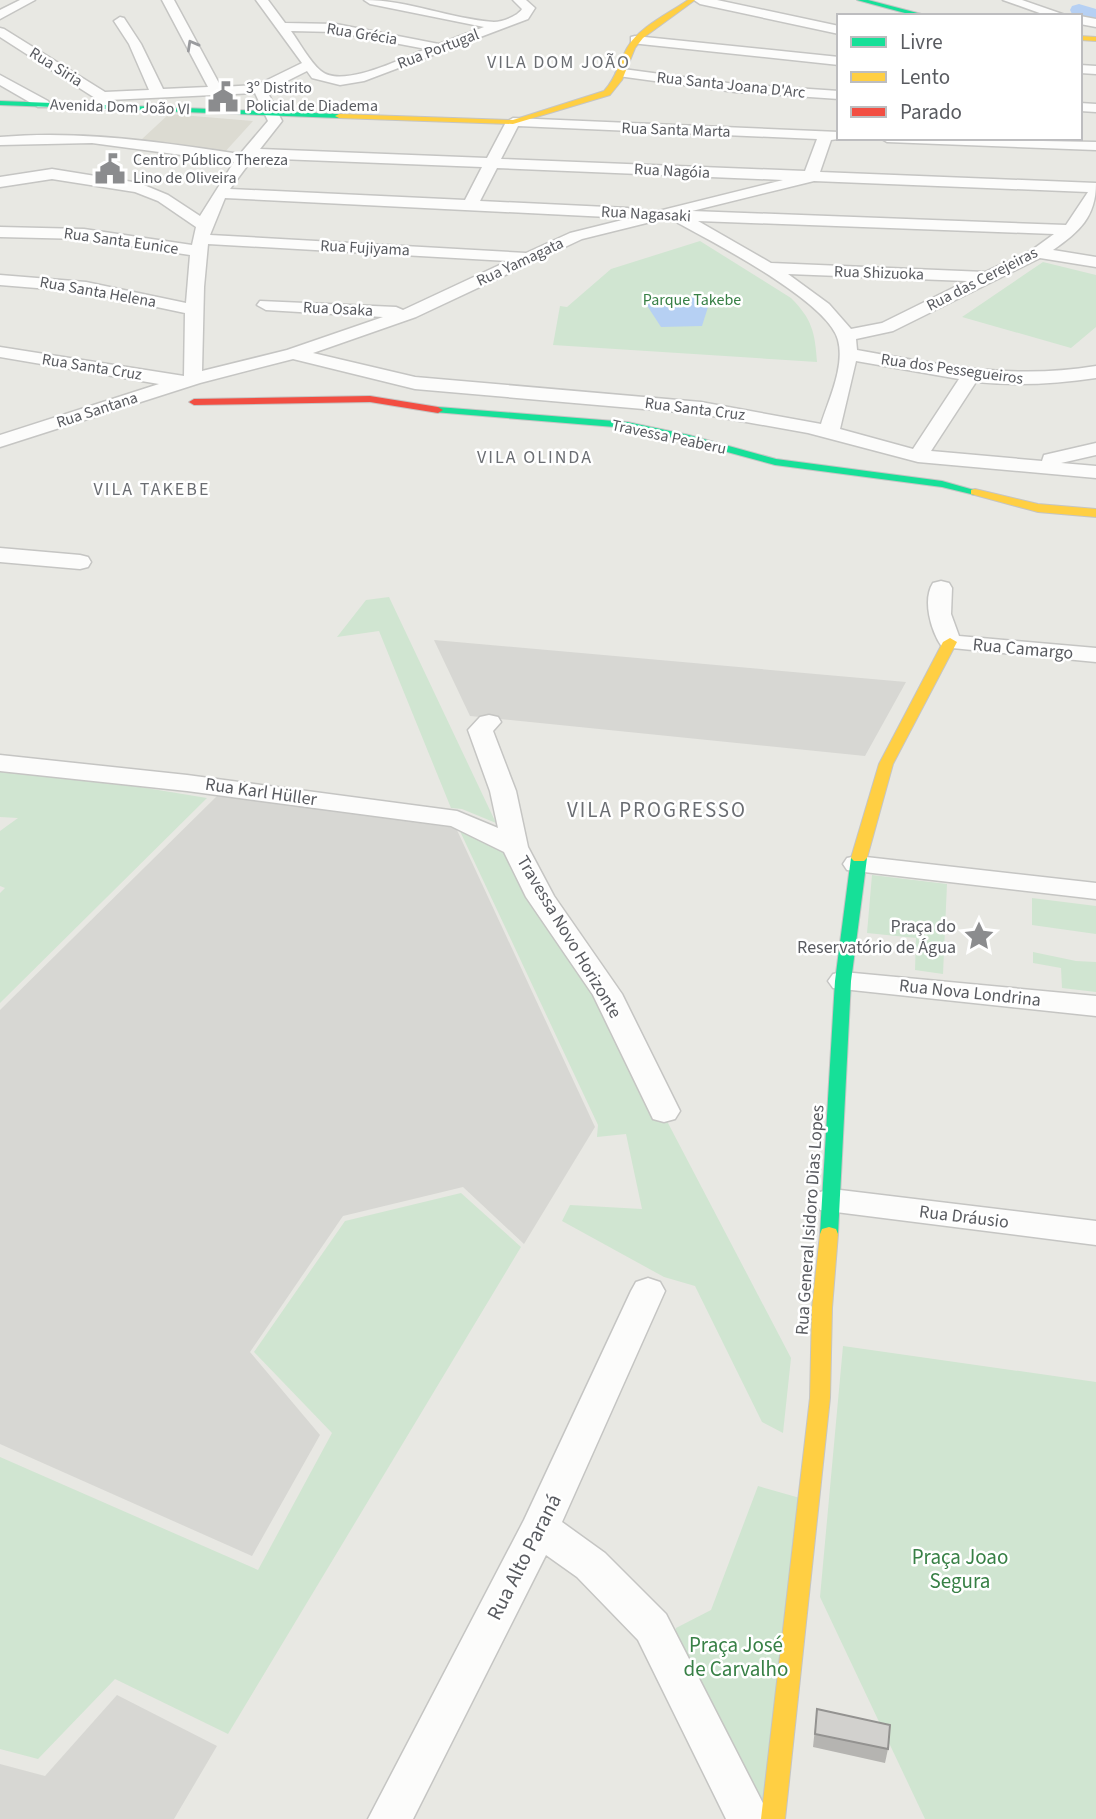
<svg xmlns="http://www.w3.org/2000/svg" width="1096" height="1819" viewBox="0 0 1096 1819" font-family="'Source Sans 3',sans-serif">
  <rect width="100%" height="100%" fill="#e8e8e3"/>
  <path fill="#d7d7d3" d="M434,640l472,42 -41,74 -395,-40z
    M218,795l238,33 139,299 -71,117 -61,-57 -120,29 -93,136 70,83 -68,121 -252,-112v-434z
    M117,1695l100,51 -43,73h-174v-55l45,12z"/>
  <path fill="#dcdbd2" d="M169,114l84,7 -30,33 -82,-14z"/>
  <path fill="#d0e5d1" d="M700,241l91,57c21,21 24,34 26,64l-264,-17 7,-39 7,1 44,-38z
    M1043,262l53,13v52l-25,21 -109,-31z
    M389,597l107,226 -34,-14 -11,-1 -72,-177 -42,6 29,-37z
    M0,771l73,5 134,22 -207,205v-110l5,-5 -5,-2v-55l18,-13 -18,-1z
    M459,829l49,20 94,148 189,361 -8,75 -21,-11 -67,-136 -31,-9 -102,-56 8,-16 72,4 -16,-75 -29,3 1,-12z
    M872,875l75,9 -4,90 -28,-4 1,-32 -49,-5z
    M1032,898l64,8v28l-64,-9z
    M1033,952l43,9 20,1v30l-34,-4 -1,-20 -28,-5z
    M461,1193l60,54 -293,487 -113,-55 -77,80 -38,-10v-292l258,113 74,-137 -78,-81 91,-131z
    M843,1346l253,36v437h-171l-105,-222z
    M758,1486l49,14 -37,319 -98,-174 4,-17 35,-18z"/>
  <path fill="#b6d0f3" d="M694,296l14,11 -6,19 -41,1 -15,-23z"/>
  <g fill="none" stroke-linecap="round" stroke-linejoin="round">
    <path fill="#b6d0f3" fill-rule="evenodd" d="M1079,4l17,5v12l-24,-7 -2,-4 2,-4z"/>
    <g stroke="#c5c5c3" stroke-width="3">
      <path id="street" d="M20,0h15l-35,19v-9z
        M162,0h12l47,87 36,-2 45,-22 -46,-63h12l17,23 51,1 103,20 45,-17 -114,-23 -6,-4c45,0 86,19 130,22 8,0 24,-6 28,-13l-9,-9h13l9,8 -7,11 -164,62 -24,4 -28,-7 -5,-7 -40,20 15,30 -22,28 227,9 19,-36 7,-4 326,14v6h6l-14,2 -11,32 276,11c0,34 -17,49 -43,67l43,7v10l-56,-9 -147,73 -37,8 1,11c81,15 156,30 239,16v12c-40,6 -79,8 -120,4l-45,69 111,10 2,-6 52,-12v12l-35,8 35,3v12l-178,-16 -110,-29 -107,-19 -286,-25 -122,-30 -93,24 -200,64v-12l159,-51 -159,-27v-10l184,29 1,-63 -99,-21 -86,-7v-10l86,7 100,21 4,-48 -106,-16 -84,-2v-10l84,2 108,16 4,-18 -38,-26 -23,-9 -83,-13 -52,8v-10l52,-8 87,14 29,12 32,21 34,-54 -142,-19 -92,2v-8c81,-7 160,5 240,17l28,-33 -13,-28 -146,7 1,7 -7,4 -7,-4 -1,-9 -95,-61v-9l4,1 101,63 44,-2 -20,-46 -15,-23 6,-4 4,1 17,26 22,45 45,-2zM291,31l45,1 90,17c-23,9 -84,40 -105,22 -12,-10 -21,-28 -30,-40zM518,126l299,13 -12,32 -304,-12zM253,158l229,9 -17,33 -235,-11zM497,168l286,12 -213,53 -44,20 -316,-18 15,-37 403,20 8,-5 -8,-5 -148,-7zM814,181l274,11 -22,33 -374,-14zM679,215l-3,5 2,3c35,19 151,79 160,117 7,26 -9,59 -17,84l-120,-22 -286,-25 -102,-24 103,-36 166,-78zM698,221l356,13 -22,16 -47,22 -214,-9zM208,244l300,17 -105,49 -7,-3 -136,-6 -3,4 9,5 117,7 -96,33 -85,21 2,-84zM788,274l179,7 -85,42 -31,6 -22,-25zM856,361l103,18 -46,70 -73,-20z
        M694,0h23l122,26v8l-139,-30z
        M1003,0h19l46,16h-20z
        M1080,16l16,3v8l-16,-3z
        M635,36l204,21v8l-208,-22v-6z
        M1080,65l16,1v8l-16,-1z
        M623,69l112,15 104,7v8l-104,-7 -117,-16 -2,-3z
        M0,75l48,26 2,3 -2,3h-10l-38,-22z
        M1080,103l16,1v8l-16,-1z
        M880,138l216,4v8l-209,-8z
        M0,548l80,7 8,2 3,5 -3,5 -8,2 -80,-7z
        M941,581l8,2 3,5 -1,26 8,22 137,12v14l-154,-15c-11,-16 -20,-47 -9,-64z
        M489,715l9,2 3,5 -8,9 23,60 12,56 26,49 68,98 58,117 -5,8 -11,3 -11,-3 -60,-124 -67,-98 -22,-45 -53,-26 -264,-35 -187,-20v-16l187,20 270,36 41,17 -8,-37 -22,-61 12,-13z
        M857,856l239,27v16l-249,-29 -4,-6 4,-6z
        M843,972l253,24v20l-263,-28 -5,-7 5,-7z
        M832,1189l264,32v24l-276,-35 -5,-9 5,-9z
        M648,1278l12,4 5,9 -103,231 43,31 61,61 105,205h-45l-88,-179 -61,-63 -31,-22 -133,264h-45l156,-299 107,-229 5,-9z"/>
    </g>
    <g stroke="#c5c5c4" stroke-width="2">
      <path id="fast" d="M857,0h11l61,16h-13z
        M0,101l339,13 4,2 -4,2 -339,-13z
        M438,407l189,15 62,13 87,24 166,22 39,11 -6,3 -33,-8 -167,-22 -92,-25 -56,-12 -193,-16v-4z
        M859,853l8,5 -16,123 -13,253 -2,5 -7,2 -7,-2 -2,-5 15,-253 16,-123z"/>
    </g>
    <g stroke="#c5c5c4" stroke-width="2">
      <path id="slow" d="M688,0h7l-52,38 -8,10 -13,32 -12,15 -97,29 -174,-6 -4,-2 4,-2 174,6 91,-29c12,-13 15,-28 23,-43 12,-21 41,-34 61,-48z
        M1080,36l16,1v4l-16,-1z
        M975,489l63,15 58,5v8l-58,-5 -67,-18v-4z
        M950,638l7,4 -64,122 -26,94 -3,3h-10l-3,-3 28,-94 64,-122z
        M829,1227l7,2 2,5 -6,74 -2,90 -45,421h-24l49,-421 2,-90 8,-74 2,-5z"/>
    </g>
    <g stroke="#c5c5c4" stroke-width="2">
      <path id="jam" d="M370,396l68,11 5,3 -5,3 -68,-11 -176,3 -5,-3 5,-3z"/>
    </g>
    <use href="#street" fill="#fcfcfb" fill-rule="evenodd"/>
    <use href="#fast" fill="#16e098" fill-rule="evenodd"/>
    <use href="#slow" fill="#ffcf43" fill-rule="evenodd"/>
    <use href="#jam" fill="#f24e42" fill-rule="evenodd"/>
  </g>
  <path fill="#b5b4b1" d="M817,1709l71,40 -3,14 -72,-16z"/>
  <path fill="#d2d1ce" stroke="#939290" stroke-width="2" d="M817,1709l73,16 -2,24 -73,-15z"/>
  <defs><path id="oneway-chevron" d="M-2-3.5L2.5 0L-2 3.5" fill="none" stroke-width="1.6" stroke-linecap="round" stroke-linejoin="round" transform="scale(1.75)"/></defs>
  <use stroke="#9a9b9e" href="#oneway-chevron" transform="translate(192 45) rotate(-119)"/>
  <defs>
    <g id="civic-bare" transform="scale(2.415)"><path d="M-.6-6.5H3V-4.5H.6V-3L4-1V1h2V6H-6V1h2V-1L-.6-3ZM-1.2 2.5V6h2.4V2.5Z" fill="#8b8c8e" stroke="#fff" stroke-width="2.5" paint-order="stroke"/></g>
    <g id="sight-bare" transform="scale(2.415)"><path d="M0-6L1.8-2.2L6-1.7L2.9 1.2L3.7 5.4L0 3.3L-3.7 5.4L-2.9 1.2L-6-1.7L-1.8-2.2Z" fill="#8b8c8e" stroke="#fff" stroke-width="2.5" paint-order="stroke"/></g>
  </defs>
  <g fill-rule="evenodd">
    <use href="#civic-bare" x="223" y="97"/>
    <use href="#civic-bare" x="110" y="169"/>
    <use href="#sight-bare" x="979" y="936"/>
  </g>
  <g text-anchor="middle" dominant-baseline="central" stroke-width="5" stroke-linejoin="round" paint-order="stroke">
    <g font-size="16" fill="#595b60" stroke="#fff">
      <text transform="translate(362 34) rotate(9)">Rua Grécia</text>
      <text transform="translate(438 49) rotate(-21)">Rua Portugal</text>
      <text transform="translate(56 67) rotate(32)">Rua Siria</text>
      <text transform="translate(731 85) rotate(6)">Rua Santa Joana D'Arc</text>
      <text transform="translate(120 107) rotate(2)">Avenida Dom João VI</text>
      <text transform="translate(676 130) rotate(2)">Rua Santa Marta</text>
      <text transform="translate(672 171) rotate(3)">Rua Nagóia</text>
      <text transform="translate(646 214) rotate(3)">Rua Nagasaki</text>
      <text transform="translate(121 241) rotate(8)">Rua Santa Eunice</text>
      <text transform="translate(365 248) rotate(3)">Rua Fujiyama</text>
      <text transform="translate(520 262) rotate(-25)">Rua Yamagata</text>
      <text transform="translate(879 273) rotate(2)">Rua Shizuoka</text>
      <text transform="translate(982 279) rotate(-27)">Rua das Cerejeiras</text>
      <text transform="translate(98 292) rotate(10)">Rua Santa Helena</text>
      <text transform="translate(338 309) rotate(3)">Rua Osaka</text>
      <text transform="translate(92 367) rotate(9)">Rua Santa Cruz</text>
      <text transform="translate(952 369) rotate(8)">Rua dos Pessegueiros</text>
      <text transform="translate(695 409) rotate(7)">Rua Santa Cruz</text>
      <text transform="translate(97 410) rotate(-18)">Rua Santana</text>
      <text transform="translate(669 437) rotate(12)">Travessa Peaberu</text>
    </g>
    <g font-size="16" fill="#595b60" stroke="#fff" text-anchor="start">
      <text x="246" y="88">3º Distrito<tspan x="246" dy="18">Policial de Diadema</tspan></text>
      <text x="133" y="160">Centro Público Thereza<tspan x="133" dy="18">Lino de Oliveira</tspan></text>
    </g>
    <g font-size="16" fill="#388046" stroke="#fff">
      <text x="692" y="300">Parque Takebe</text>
    </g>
    <g font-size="18" letter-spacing="2" fill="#6a6d72" stroke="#fff">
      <text x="559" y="62">VILA DOM JOÃO</text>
      <text x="535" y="457">VILA OLINDA</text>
      <text x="152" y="489">VILA TAKEBE</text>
    </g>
    <g font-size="18" fill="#595b60" stroke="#fff">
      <text transform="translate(1023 649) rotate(5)">Rua Camargo</text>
      <text transform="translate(261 792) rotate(8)">Rua Karl Hüller</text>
      <text transform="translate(569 937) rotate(59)">Travessa Novo Horizonte</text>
      <text transform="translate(970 993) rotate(6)">Rua Nova Londrina</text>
      <text transform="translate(964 1217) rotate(7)">Rua Dráusio</text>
      <text transform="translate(810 1220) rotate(-86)">Rua General Isidoro Dias Lopes</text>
    </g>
    <g font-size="18" fill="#595b60" stroke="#fff" text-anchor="end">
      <text x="956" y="926">Praça do<tspan x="956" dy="21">Reservatório de Água</tspan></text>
    </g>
    <g font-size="21" letter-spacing="2" fill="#6a6d72" stroke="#fff">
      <text x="657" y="810">VILA PROGRESSO</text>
    </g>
    <g font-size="21" fill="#595b60" stroke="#fff">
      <text transform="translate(524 1557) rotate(-63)">Rua Alto Paraná</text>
    </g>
    <g font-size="21" fill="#388046" stroke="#fff">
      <text x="960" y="1557">Praça Joao<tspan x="960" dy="24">Segura</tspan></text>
      <text x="736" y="1645">Praça José<tspan x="736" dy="24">de Carvalho</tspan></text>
    </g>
  </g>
  <rect x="837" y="14" width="245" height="126" fill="#ffffff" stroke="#bdbdbf" stroke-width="2"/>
  <rect x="851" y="37" width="35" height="10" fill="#16e098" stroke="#bdbdbf" stroke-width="2"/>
  <text x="900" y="49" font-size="21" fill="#595b60">Livre</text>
  <rect x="851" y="72" width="35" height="10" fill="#ffcf43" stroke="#bdbdbf" stroke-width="2"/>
  <text x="900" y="84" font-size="21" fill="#595b60">Lento</text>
  <rect x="851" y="107" width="35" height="10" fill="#f24e42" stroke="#bdbdbf" stroke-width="2"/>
  <text x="900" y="119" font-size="21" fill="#595b60">Parado</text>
</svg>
